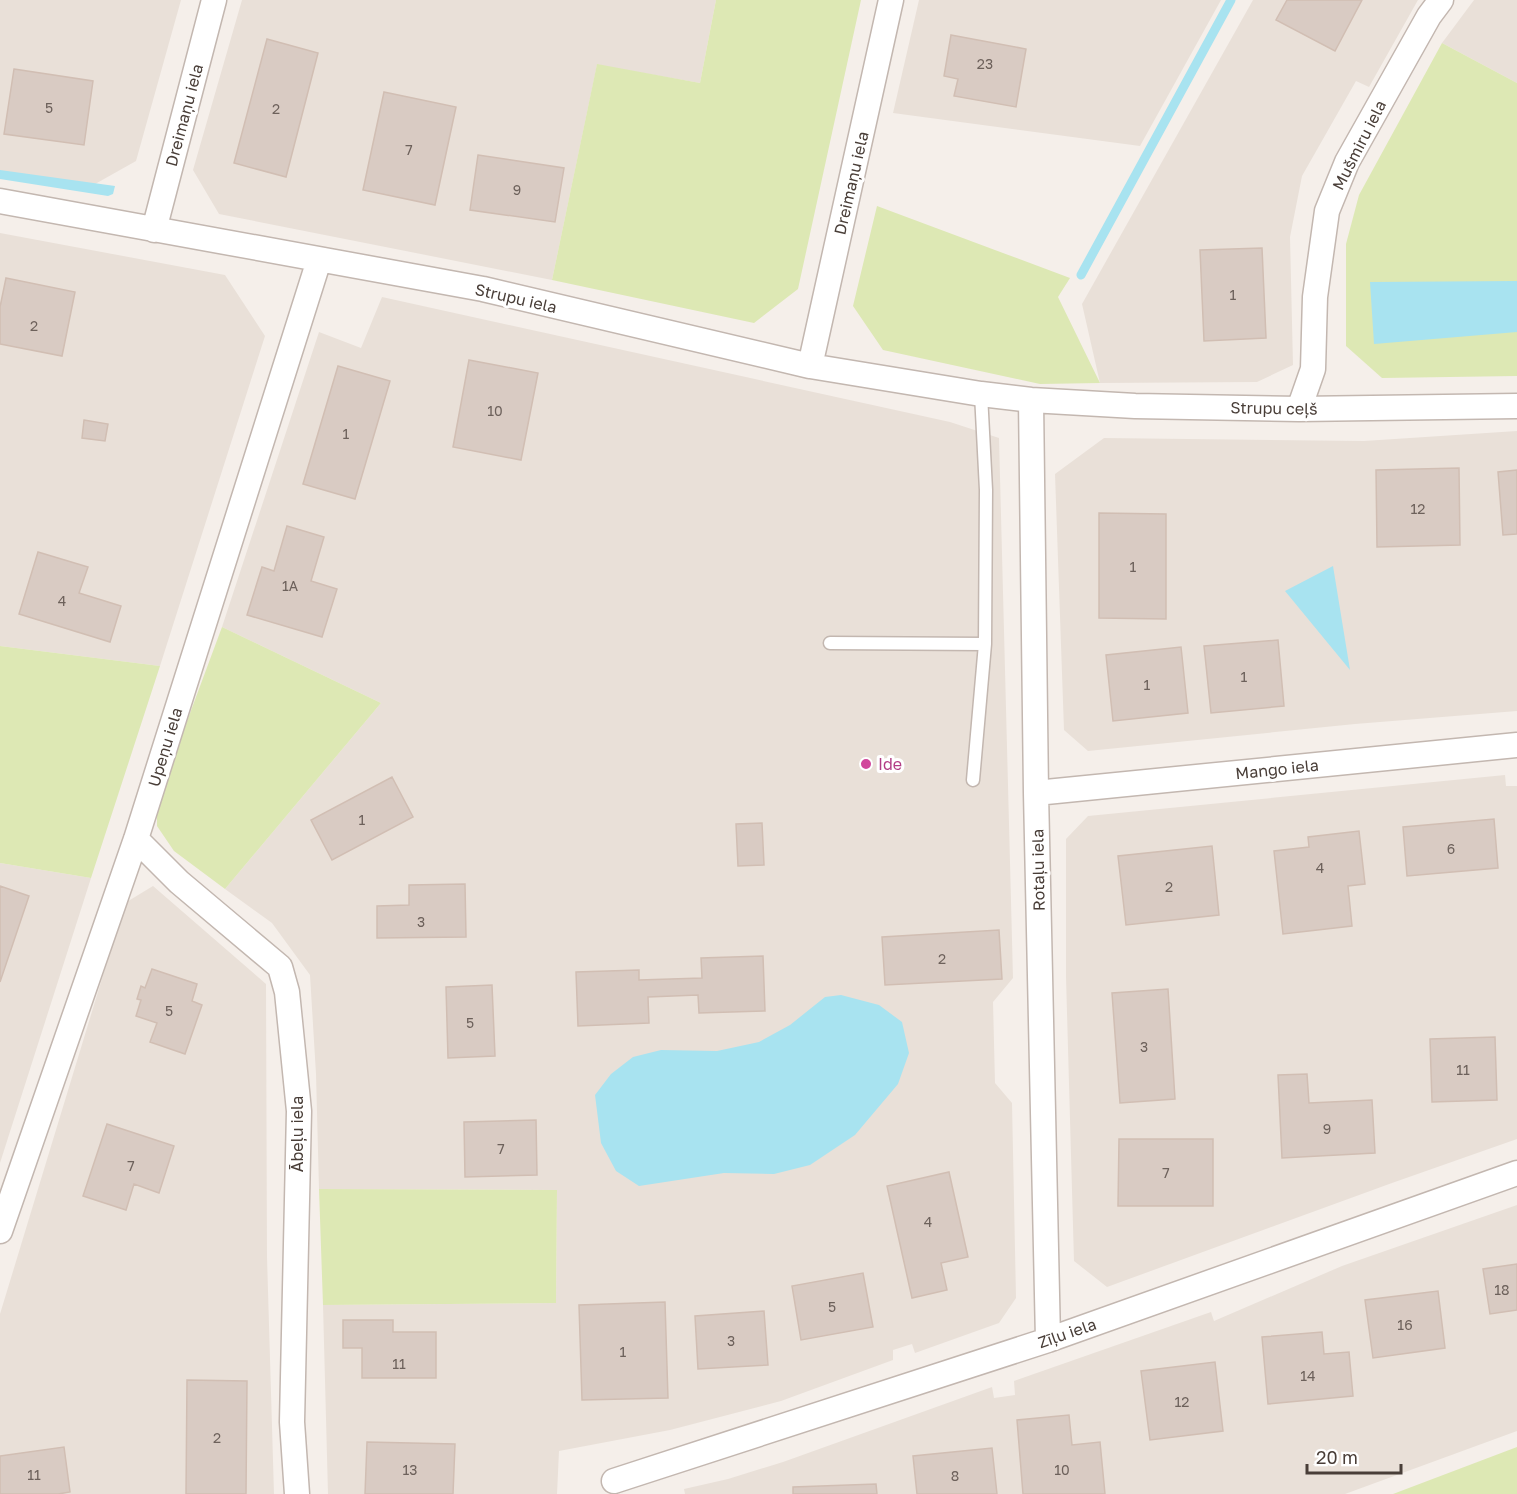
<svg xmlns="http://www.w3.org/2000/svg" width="1517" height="1494" viewBox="0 0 1517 1494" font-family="'Golos Text',sans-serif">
  <rect width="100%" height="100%" fill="#f5efea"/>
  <path fill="#e9e0d8" d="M0,0h181l-45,161 -48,27 -88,-17z
    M242,0h474l-16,83 -103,-18 -45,215 -333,-66 -26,-44z
    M919,0h302l-81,146 -247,-33z
    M1253,0h165l-49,87 -13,-6 -54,95 -12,61 3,128 -36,17 -157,1 -18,-79z
    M1474,0h43v83l-75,-40z
    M0,233l225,42 40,61 -105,330 -160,-20z
    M382,297l568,125 49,16 14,540 -20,24 2,81 17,20 4,195 -17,25 -84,30 -3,-9 -19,6v10l-112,41 -111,29 -111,21 -2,43h-229l-5,-189 233,-2 1,-113 -238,-1 -3,-115 -6,-99 -38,-52 -47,-34 156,-186 -159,-76 97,-295 42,16z
    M1517,431v280l-162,13 -267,27 -24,-21 -9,-256 49,-36 260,3z
    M1505,775l1,11h11v353l-125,44 -285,104 -33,-26 -8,-284v-138l22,-23z
    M0,863l91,15 -91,285z
    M153,886l113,98 1,273 7,237h-274v-180l125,-411z
    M1517,1205v226l-172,63h-660l-1,-5 44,-10 55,-17 209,-75 2,11 21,-3 -1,-14 197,-69 3,9 128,-55z"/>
  <path fill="#dde8b4" d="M716,0h145l-63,289 -44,34 -202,-43 45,-216 103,19z
    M1442,43l75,40v293l-135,2 -36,-32v-102l13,-49z
    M877,206l193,72 -12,19 42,86 -60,1 -157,-34 -30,-44z
    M222,627l159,76 -156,186 -51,-38 -17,-25v-24z
    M0,646l160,20 -69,212 -91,-15z
    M319,1189l238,1 -1,113 -233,2z
    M1517,1447v47h-124z"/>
  <path fill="#a8e3f0" d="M0,170l115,16 -2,8 -5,2 -108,-17z
    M1517,281v51l-143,12 -4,-62z
    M1333,566l17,104 -65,-79z
    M841,995l38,10 23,17 7,31 -11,31 -43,51 -45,30 -36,9 -50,-1 -85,13 -23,-15 -15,-28 -6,-48 16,-21 22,-17 28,-7 56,1 42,-9 31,-17 35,-28z"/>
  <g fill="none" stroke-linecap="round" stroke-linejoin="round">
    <path stroke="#a8e3f0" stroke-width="9" d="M1081,275l150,-275"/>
  </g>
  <path fill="#d9cbc3" stroke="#d1beb3" stroke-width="1.5" d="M1287,0h75l-27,51 -59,-31z
    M951,35l75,14 -10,58 -62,-11 4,-17 -14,-3z
    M267,39l51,14 -32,124 -52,-14z
    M14,69l79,12 -9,64 -80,-11z
    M384,92l72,15 -21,98 -72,-15z
    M478,155l86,13 -9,54 -85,-12z
    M1262,248l4,90 -62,3 -4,-91z
    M6,278l69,14 -13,64 -62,-12v-37z
    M469,360l69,13 -17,87 -68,-13z
    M338,366l52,15 -35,118 -52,-15z
    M84,420l24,4 -3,17 -23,-3z
    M1459,468l1,77 -83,2 -1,-77z
    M1517,470v64l-14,1 -5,-63z
    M1099,513l67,1v105l-67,-1z
    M287,526l37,11 -13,44 26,8 -15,48 -75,-22 15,-48 12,4z
    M38,552l50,15 -9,26 42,13 -11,36 -91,-28z
    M1278,640l6,66 -73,7 -7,-67z
    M1181,647l7,66 -75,8 -7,-66z
    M392,777l21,40 -81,43 -21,-40z
    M1494,819l4,49 -91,8 -4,-49z
    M762,823l2,42 -26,1 -2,-42z
    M1359,831l6,53 -17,2 4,40 -69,8 -9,-83 35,-4 -1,-10z
    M1212,846l7,69 -93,10 -8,-69z
    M465,884l1,53 -89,1v-32l32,-1v-20z
    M0,886l29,10 -29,86z
    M999,930l3,49 -117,6 -3,-48z
    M763,956l2,55 -66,2 -1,-18 -50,2 1,26 -71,3 -2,-54 63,-2v10l63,-2 -1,-20z
    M152,969l45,15 -5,17 10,4 -17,49 -35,-12 7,-19 -21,-7 5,-16 -4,-1 4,-13 4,2z
    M492,985l3,71 -47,2 -2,-71z
    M1168,989l7,110 -55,4 -8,-110z
    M1495,1037l2,63 -65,2 -2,-63z
    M1307,1074l2,29 63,-3 3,53 -93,5 -4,-83z
    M536,1120l1,55 -72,2 -1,-55z
    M107,1124l67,22 -15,47 -25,-9 -8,26 -43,-14z
    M1119,1139h94v67h-95z
    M949,1172l19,85 -27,6 6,27 -35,8 -25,-112z
    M1517,1264v46l-27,4 -7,-45z
    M863,1273l10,54 -72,13 -9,-54z
    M1438,1291l7,57 -72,10 -8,-58z
    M665,1302l3,96 -86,2 -3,-95z
    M764,1311l4,54 -70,4 -3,-53z
    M343,1320h50v12h43v46h-74v-30h-19z
    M1322,1332l2,22 25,-2 4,44 -85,8 -6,-67z
    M1215,1362l8,69 -73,9 -9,-69z
    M187,1380l60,1 -1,113h-60z
    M1069,1415l3,30 28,-3 5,52h-82l-6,-74z
    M367,1442l88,2 -2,50h-88z
    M64,1447l6,45 -12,2h-58v-38z
    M992,1448l5,46h-80l-4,-38z
    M876,1484l1,10h-84v-7z"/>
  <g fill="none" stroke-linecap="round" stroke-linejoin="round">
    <g stroke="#c3b7b0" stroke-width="15">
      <path id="service" d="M830,643l155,1
        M973,780l12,-136 1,-154 -5,-96"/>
    </g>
    <g stroke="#c3b7b0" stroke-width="27">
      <path id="minor" d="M0,201l483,88 327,77 171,28 50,6 104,6 164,3 218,-3
        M154,230l60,-230
        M810,366l81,-366
        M1031,400l5,393 12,547
        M1299,409l14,-40 2,-72 12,-86 20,-49 82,-146 12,-16
        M1036,793l481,-48
        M136,839l43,43 101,85 7,25 12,119 -7,311 5,72
        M0,1231l136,-392 183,-579
        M614,1481l434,-141 469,-167"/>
    </g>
    <use href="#service" stroke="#fff" stroke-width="12"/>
    <use href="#minor" stroke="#fff" stroke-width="24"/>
  </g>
  <circle fill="#d1479c" stroke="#fff" stroke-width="2" cx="866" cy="764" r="6"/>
  <g text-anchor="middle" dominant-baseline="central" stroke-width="6" stroke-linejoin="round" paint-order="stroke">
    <g font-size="14" fill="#6d615b">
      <text x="985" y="63">23</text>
      <text x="49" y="107">5</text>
      <text x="276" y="108">2</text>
      <text x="409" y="149">7</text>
      <text x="517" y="189">9</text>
      <text x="1233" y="294">1</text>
      <text x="34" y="325">2</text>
      <text x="495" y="410">10</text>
      <text x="346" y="433">1</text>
      <text x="1418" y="508">12</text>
      <text x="1133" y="566">1</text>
      <text x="290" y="585">1A</text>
      <text x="62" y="600">4</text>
      <text x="1244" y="676">1</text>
      <text x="1147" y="684">1</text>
      <text x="362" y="819">1</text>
      <text x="1451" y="848">6</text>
      <text x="1320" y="867">4</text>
      <text x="1169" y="886">2</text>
      <text x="421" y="921">3</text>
      <text x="942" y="958">2</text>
      <text x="169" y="1010">5</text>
      <text x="470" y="1022">5</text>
      <text x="1144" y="1046">3</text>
      <text x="1463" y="1069">11</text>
      <text x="1327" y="1128">9</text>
      <text x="501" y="1148">7</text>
      <text x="131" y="1165">7</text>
      <text x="1166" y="1172">7</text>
      <text x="928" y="1221">4</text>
      <text x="1502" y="1289">18</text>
      <text x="832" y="1306">5</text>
      <text x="1405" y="1324">16</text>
      <text x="731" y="1340">3</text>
      <text x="623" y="1351">1</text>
      <text x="399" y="1363">11</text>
      <text x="1308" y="1375">14</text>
      <text x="1182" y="1401">12</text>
      <text x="217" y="1437">2</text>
      <text x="410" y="1469">13</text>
      <text x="1062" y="1469">10</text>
      <text x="34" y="1474">11</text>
      <text x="955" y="1475">8</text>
    </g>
    <g font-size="16" fill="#493e38" stroke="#fff">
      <text transform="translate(184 115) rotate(-75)">Dreimaņu iela</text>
      <text transform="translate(1359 145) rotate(-63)">Mušmiru iela</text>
      <text transform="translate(851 183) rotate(-77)">Dreimaņu iela</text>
      <text transform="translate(516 298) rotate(13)">Strupu iela</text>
      <text transform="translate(1274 408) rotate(1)">Strupu ceļš</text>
      <text transform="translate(165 747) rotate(-73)">Upeņu iela</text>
      <text transform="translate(1277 769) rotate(-6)">Mango iela</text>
      <text transform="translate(1038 870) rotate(-91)">Rotaļu iela</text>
      <text transform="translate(297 1134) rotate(-90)">Ābeļu iela</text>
      <text transform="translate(1067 1333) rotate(-19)">Zīļu iela</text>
    </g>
    <g font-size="16" fill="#b23c85" stroke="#fff" text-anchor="start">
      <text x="878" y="764">Ide</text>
    </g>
  </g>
  <path d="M1307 1464v9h94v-9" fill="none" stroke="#493e38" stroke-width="3"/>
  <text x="1316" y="1464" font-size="18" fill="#493e38" stroke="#ffffff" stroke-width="4.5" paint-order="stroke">20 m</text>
</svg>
